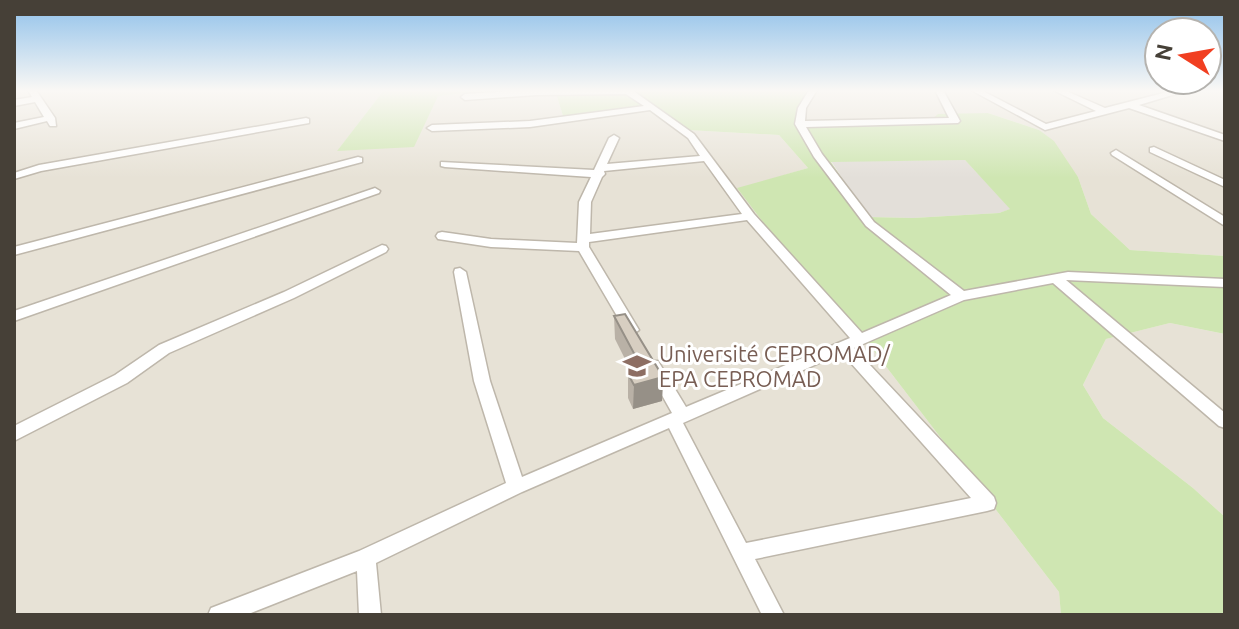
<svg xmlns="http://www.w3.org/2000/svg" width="1239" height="629" viewBox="0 0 1239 629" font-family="Ubuntu,sans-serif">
  <rect width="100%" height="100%" fill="#f3f0e8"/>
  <path fill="#e7e2d6" d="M14,90h370l-46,60 100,-54 55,-6h62l8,26 90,-11 34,25 92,5 29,33 -70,21 28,37 102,117 191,249 2,23h-1047z
    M813,90h412v166l-95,-6 -39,-36 -13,-37 -39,-47 -51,-17 -62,12 -121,3 1,-20z
    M1170,323l55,11v183l-32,-29 -90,-70 -20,-33 23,-46z"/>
  <path fill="#e3dfd9" d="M965,160l46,49 -12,4 -86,5 -45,-1 -37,-56z"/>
  <path fill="#cfe6b2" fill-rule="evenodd" d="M384,90h109l-55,6 -24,51 -77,4z
    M555,90h258l-7,18v20l120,-3 12,-11 50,-1 51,17 15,11 24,36 13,37 39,36 95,6v78l-55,-11 -64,16 -23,46 20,33 90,70 32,29v98h-164l-2,-23 -191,-249 -102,-117 -29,-38 71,-20 -29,-33 -92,-5 -34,-25 -90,11zM965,160l45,49 -11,4 -86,5 -45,-1 -37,-55z"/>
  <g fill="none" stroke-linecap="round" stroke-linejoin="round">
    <g stroke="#beb7ab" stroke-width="3">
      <path id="minor" d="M28,90h8l19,28 1,8h-6l-3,-5 -33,8v-6l30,-6 -9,-15 -21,4v-6l18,-3z
        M529,90h103l62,44 60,80 108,119 89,-38 -85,-69 -52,-69 -19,-33 3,-16 11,-18h8l-11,18 -1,13 144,-3 -14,-28h8l17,31 -2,2 -152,4 16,27 52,68 90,69 104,-19 157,7v8l-159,-7 159,133v15l-6,-2 -166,-143 -89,17 -110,48 140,149 2,6 -2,6 -7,2 -232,48 29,56h-22l-93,-187 -147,64 -146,71 5,52h-22l-2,-44 -111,44h-38l3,-7 148,-57 147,-68 -32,-102 -20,-109 1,-3 5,-1 6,4 24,109 32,96 150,-64 -27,-48 3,-4h10l28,46 164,-69 -103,-118 -158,22v5l50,83 -7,5 -5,-2 -48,-82 -88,-4 -53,-8 -2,-3 2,-3 4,-1 49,7 86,4 2,-41 12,-25 -146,-10 -4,-1v-4l153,8 15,-32 5,-3 5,3 -12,26 93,-8 -12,-18 -38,-28 -120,17 -98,4 -5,-3 5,-3 98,-4 114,-15 -18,-12 -90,1 -71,5 -4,-3 4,-3zM704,161l38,53 -152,20 1,-32 11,-25 3,-3 -1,-3zM842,353l129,145 -225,45 -63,-120z
        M971,90h10l65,34 50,-13 -43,-21h11l41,18 70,-18h14l-50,15 86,30v6l-96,-33 -84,22z
        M306,118l3,1v4l-268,48 -27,8v-6l25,-8z
        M1154,147l71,33v7l-75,-35v-4z
        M1116,150l109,67v9l-113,-71 -1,-2z
        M358,157l4,1v4l-348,93v-8z
        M375,188l5,3 -1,2 -365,128v-10z
        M382,245l4,1 2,3 -2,3 -92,46 -125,55 -42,30 -113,58v-15l101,-51 44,-30 125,-53z"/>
    </g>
    <use href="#minor" fill="#fff" fill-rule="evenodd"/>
  </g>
  <path fill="#b9b1a6" d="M614,316l49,61 -1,24 -29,8 -5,-11v-24l4,-1 -17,-34z"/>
  <path fill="#969087" d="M663,377l-1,24 -29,8 1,-24z"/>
  <path fill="#d7cec1" stroke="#969087" stroke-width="2" d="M625,314l38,63 -29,8 -6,-11 15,-4 -29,-54z"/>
  <linearGradient id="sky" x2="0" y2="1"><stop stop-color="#8ec0ea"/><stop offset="0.51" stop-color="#faf8f5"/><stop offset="1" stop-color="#faf8f5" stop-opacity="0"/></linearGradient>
  <rect width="1239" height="178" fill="url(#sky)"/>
  <defs>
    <g id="university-bare" transform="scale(2.16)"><path d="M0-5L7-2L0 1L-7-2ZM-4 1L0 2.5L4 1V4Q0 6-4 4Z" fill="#8d6e63" stroke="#fff" stroke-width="2.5" paint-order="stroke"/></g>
  </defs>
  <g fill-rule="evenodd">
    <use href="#university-bare" x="637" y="366"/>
  </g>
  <g text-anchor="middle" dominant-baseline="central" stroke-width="6" stroke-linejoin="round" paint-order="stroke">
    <g font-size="22" fill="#785e54" stroke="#fff" text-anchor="start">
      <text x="659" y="353">Université CEPROMAD/<tspan x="659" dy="25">EPA CEPROMAD</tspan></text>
    </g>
  </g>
  <rect width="1239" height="629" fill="none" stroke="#464037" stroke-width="32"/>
  <g transform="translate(1183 56) rotate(281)"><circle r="38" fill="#ffffff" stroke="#b5b3af" stroke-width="2"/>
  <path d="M0-6L14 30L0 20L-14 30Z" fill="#f13f21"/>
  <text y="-12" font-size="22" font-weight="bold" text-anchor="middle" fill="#464037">N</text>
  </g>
</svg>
